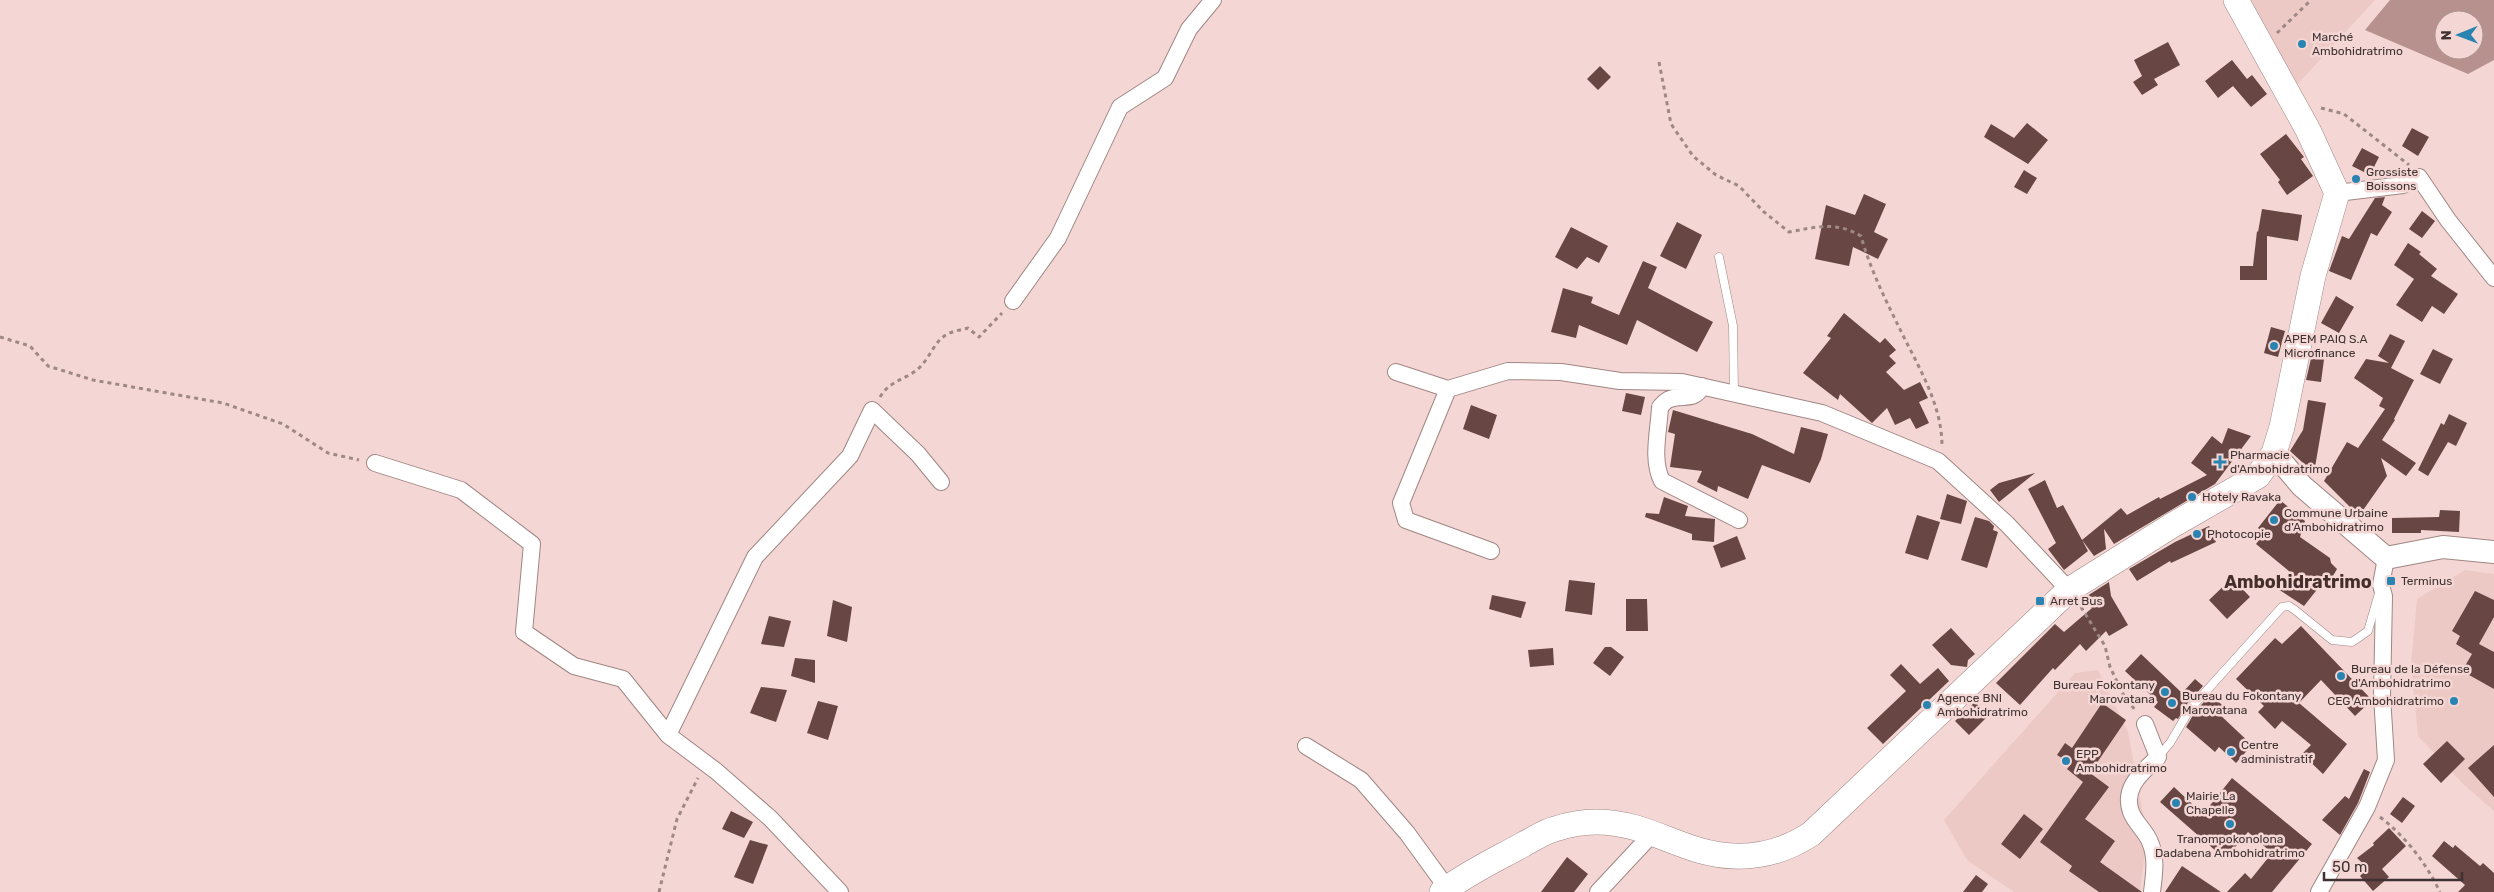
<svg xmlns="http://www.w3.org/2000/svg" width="2494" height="892" viewBox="0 0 2494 892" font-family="Rubik,sans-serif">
  <rect width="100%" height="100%" fill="#f4d7d4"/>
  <path fill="#edc9c5" d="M2243,0h132l-80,87z
    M2465,570l29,4v237l-31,-27 -45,-48 -7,-71 6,-66z
    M2098,670l30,62 19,104 -7,56h-126l-47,-32 -23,-40 131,-147z"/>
  <path fill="#b7918d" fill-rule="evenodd" d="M2390,0h104v60l-26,14 -103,-44zM2444,20h30v30h-30z"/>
  <path fill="#684643" d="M2168,42l12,23 -26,14 4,6 -16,10 -9,-13 9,-6 -8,-16z
    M2232,60l15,19 5,-4 15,19 -16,13 -18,-21 -15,12 -13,-17z
    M1600,66l11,11 -13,13 -11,-11z
    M2027,123l21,17 -20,24 -44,-27 7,-13 23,14z
    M2412,128l17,9 -11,19 -16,-10z
    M2286,134l18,23 -3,2 12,17 -26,19 -9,-13 2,-2 -20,-26z
    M2362,148l17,9 -9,18 -18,-9z
    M2024,170l13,8 -10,16 -13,-7z
    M1864,194l22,10 -12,28 14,7 -10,20 -25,-12 -4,19 -34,-7 11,-54 29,10z
    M2385,197l-3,8 10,7 -15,24 -6,-3 -20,47 -22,-9 13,-35 7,3 26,-41z
    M2262,209l40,6 -4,26 -31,-5v44h-27v-14h13l4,-35 1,1z
    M2422,211l13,10 -13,17 -13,-9z
    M1677,222l25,13 -16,34 -26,-13z
    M1571,227l37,19 -9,17 -12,-6 -10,12 -22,-12z
    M2408,243l13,9 -2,2 18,15 -6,7 27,18 -14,20 -12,-8 -10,16 -26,-17 18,-26 -20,-14z
    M1643,261l14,6 -9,21 65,34 -16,30 -60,-32 -10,25 -48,-20 -3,13 -25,-6 12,-44 30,9 -2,6 28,12z
    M2336,296l18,11 -15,26 -18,-10z
    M1844,313l36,30 5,-5 11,12 -7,6 7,7 -10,9 18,18 16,-8 8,16 -9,4 10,21 -13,6 -6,-11 -15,7 -8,-17 -15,15 -32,-29 -2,6 -35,-27 28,-35 -4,-2z
    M2271,327l14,4 -7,26 -14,-4z
    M2390,334l15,7 -14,27 23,12 -20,39 1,1 -13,20 34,23 -10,13 -25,-18 6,18 -28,40 -35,-35 23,-39 11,6 27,-39 -6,-3 4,-8 -29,-20 12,-19 23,4 -11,-7z
    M2433,349l20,10 -13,25 -20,-10z
    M2313,350l12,2 -4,30 -15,-2z
    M1626,393l19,4 -4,18 -19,-4z
    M2308,400l18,3 -12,70 -24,-22 13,-21z
    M1471,405l26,10 -8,24 -26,-10z
    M1673,410l79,24 42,20 7,-27 27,7 -7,25 -11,24 -48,-18 -14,34 -30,-13 -1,6 -20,-10 5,-11 -32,-4 5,-33 -7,-2z
    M2449,414l18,9 -11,23 -8,-4 -20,34 -10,-6 23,-47 3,2z
    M2228,428l23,8 -36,48 -101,60 -10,-15 2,20 -12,7 -12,-16 39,-32 6,7 32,-18 1,2 47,-24 -16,-12 21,-27 10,8z
    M2035,473l-36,29 -9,-12 9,-7z
    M2045,480l12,28 6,-3 25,46 -24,19 -16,-21 8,-6 -28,-54z
    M1947,494l20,7 -6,23 -21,-5z
    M1664,497l24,9 -3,10 30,3 -1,23 -22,-2v-6l-47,-17 1,-4 13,1z
    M2280,500l25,21 -5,16 30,21 1,5 6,6 -11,19 -7,-1 -15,19 -26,-17 12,-17 -34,-28 8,-11 -6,-5z
    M2440,510l20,1 -1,21 -38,-2v3h-29v-15l47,-1z
    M1917,515l23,7 -12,38 -23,-7z
    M1975,517l14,4 5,5 -1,4 5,2 -11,36 -26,-8z
    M2209,526l7,16 -45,21 -1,-2 -33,20 -8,-12 46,-27z
    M1737,536l9,23 -25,9 -8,-22z
    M2232,578l18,19 -23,22 -18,-19z
    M1569,580l26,3 -3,32 -27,-4z
    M2109,582l2,14 17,29 -19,11 -3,-5 -20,20 -6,-7 -25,26 -2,-2 -33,37 -24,-22 59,-59 9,8 28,-24 -8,-10z
    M2475,591l19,9v17l-15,27 15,8v37l-32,-18 10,-17 -16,-10 4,-8 -8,-5z
    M1492,595l34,7 -5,16 -32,-9z
    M1626,599h21l1,32h-22z
    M833,600l19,7 -5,35 -20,-6z
    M769,616l22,5 -7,26 -23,-3z
    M2301,626l71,74 -17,16 -34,-36 -22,23 48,41 -24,30 -21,-20 9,-9 -29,-24 -7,8 -17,-17 6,-6 -28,-27 39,-41 7,6z
    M1951,628l24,26 -7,6 -1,7 -16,-2 -19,-20z
    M1605,647h6l13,10 -14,19 -17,-13z
    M1553,648l1,17 -24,2 -2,-17z
    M2141,654l41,39 13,-14 8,7 -17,19 -8,14 -2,-1 -3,3 -19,-14 4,-5 -33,-31z
    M795,658l20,2v23l-24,-7z
    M1901,664l19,20 18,-16 11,13 -66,63 -16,-16 39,-37 -16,-16z
    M761,687l26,3 -11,32 -26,-9z
    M2211,694l12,12 -6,6 35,33 -16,18 -17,-16 -4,5 -29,-25 9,-15z
    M818,701l20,5 -10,34 -21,-7z
    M1975,702l13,14 -19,19 -14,-14z
    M2102,703l24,17 -36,53 19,14 -24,32 30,22 -15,21 42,30h-43l-30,-21 3,-5 -32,-24 43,-60 -16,-13 4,-5 -14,-9 8,-12 7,5z
    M2447,741l18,18 -24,24 -18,-19z
    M2494,745v52l-26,-29z
    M2364,769l6,3 -12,31 -18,32 -18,-15 23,-24 4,3z
    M2232,778l80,66 -40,48h-45l18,-19 6,6 21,-26 -24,-21 -23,27 -65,-57 14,-15 29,27z
    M2403,797l12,9 -13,17 -12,-9z
    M731,811l22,11 -9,16 -22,-9z
    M2024,814l19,15 -23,30 -19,-15z
    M2389,828l17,18 -24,23 7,8 -16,14 -13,-15 8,-8 -11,-10 17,-13 -1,-2z
    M750,840l18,5 -15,39 -19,-7z
    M2444,841l9,7 2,-3 25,21 3,-3 11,10v19h-36l7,-7 -33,-29z
    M1567,857l21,17 -14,18h-33z
    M2182,866l39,26h-56z
    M1976,875l12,9 -6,8h-19z"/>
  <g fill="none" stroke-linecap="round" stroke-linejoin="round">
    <g stroke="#a08684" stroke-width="9">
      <path id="lane" d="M1719,257l14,69 1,67
        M2158,757l12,-14 20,-34 92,-102 7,-1 6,4 37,30 20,2 16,-11 11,-38"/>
    </g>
    <g stroke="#a08684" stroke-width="18">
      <path id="street" d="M2337,193l66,-8 16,-8 29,43 46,58
        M1013,301l45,-63 62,-131 45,-29 24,-49 24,-29
        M1396,372l52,17 60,-18 53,1 59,9 62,1 140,31 116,48 69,63 62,66
        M1702,386c-7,16 -19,8 -32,13 -4,1 -7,5 -10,8 -1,23 -9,53 2,74l77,39
        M1448,389l-47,114 5,17 85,31
        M375,463l86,27 71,54 -8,88 50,34 49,13 45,56 48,36 54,47 70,74
        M2145,724l13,33c-15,15 -36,30 -27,55 4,11 15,19 19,30 7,16 4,33 2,50
        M668,735l87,-178 95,-101 22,-46 46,44 23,28
        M1306,746l55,34 46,53 40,55
        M1598,892l56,-60
        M2319,892l48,-85 19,-47 -4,-64 2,-100 -3,-11 5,-27"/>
    </g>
    <g stroke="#a08684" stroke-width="24">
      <path id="secondary" d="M2274,453l28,33 84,72 57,-11 51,5"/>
    </g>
    <g stroke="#a08684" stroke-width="26">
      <path id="primary" d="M1442,892c25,-19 55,-33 82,-48 10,-5 21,-13 31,-15 12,-4 28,-7 41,-7 40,0 66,17 102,28 41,12 78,7 113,-16l258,-244 102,-64 87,-50 16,-23 8,-26 31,-151 24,-83 -29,-63 -72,-130"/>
    </g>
    <path stroke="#9d8886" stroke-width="3" stroke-dasharray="4 4" stroke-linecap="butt" d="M2277,33l34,-33
      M1659,62l12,62 22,32 23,19 23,11 25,26 25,20c27,-5 47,-11 72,4 8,29 21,57 35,85 18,39 46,80 46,125
      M2321,108l23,6 65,51
      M0,337l30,9 18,20 45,14 130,23 60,21 45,29 31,7
      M880,397c11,-18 27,-17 40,-30 10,-10 15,-26 26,-32 6,-4 15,-5 22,-7l11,9 23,-24
      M2081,607l24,39 5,21 14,29 12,15
      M2380,817c26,20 46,46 60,75
      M659,892l18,-73 21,-41"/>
    <use href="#lane" stroke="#fff" stroke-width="8"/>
    <use href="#street" stroke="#fff" stroke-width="16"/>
    <use href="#secondary" stroke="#fff" stroke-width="22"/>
    <use href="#primary" stroke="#fff" stroke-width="25"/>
  </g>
  <g fill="#2984b2" stroke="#f4d7d4" stroke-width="2">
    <circle cx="2302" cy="44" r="5"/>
    <circle cx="2356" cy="179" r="5"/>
    <circle cx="2274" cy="346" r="5"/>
    <path d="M2217.5 454.5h5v5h5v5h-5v5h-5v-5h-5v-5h5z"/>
    <circle cx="2192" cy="497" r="5"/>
    <circle cx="2274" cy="520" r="5"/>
    <circle cx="2197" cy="534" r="5"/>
    <rect x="2386" y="576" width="10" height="10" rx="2.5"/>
    <rect x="2035" y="596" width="10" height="10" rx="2.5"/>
    <circle cx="2341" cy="676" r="5"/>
    <circle cx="2165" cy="692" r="5"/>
    <circle cx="2454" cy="701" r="5"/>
    <circle cx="2172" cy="703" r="5"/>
    <circle cx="1927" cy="705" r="5"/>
    <circle cx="2231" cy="752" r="5"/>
    <circle cx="2066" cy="761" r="5"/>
    <circle cx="2176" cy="803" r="5"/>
    <circle cx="2230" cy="824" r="5"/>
  </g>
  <g text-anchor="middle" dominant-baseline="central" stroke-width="5" stroke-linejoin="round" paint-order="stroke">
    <g font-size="12" fill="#3f3332" stroke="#f4d7d4" text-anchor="start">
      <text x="2312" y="37">Marché<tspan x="2312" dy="14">Ambohidratrimo</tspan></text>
      <text x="2366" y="172">Grossiste<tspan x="2366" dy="14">Boissons</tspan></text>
      <text x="2284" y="339">APEM PAIQ S.A<tspan x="2284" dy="14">Microfinance</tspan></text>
      <text x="2230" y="455">Pharmacie<tspan x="2230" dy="14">d'Ambohidratrimo</tspan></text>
      <text x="2202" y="497">Hotely Ravaka</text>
      <text x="2284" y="513">Commune Urbaine<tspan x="2284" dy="14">d'Ambohidratrimo</tspan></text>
      <text x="2207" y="534">Photocopie</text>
      <text x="2401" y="581">Terminus</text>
      <text x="2050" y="601">Arret Bus</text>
      <text x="2351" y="669">Bureau de la Défense<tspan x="2351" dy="14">d'Ambohidratrimo</tspan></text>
      <text x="2155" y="685" text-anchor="end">Bureau Fokontany<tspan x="2155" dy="14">Marovatana</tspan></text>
      <text x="2182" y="696">Bureau du Fokontany<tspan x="2182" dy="14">Marovatana</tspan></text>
      <text x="1937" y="698">Agence BNI<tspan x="1937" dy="14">Ambohidratrimo</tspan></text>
      <text x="2444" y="701" text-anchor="end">CEG Ambohidratrimo</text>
      <text x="2241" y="745">Centre<tspan x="2241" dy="14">administratif</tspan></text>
      <text x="2076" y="754">EPP<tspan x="2076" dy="14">Ambohidratrimo</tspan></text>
      <text x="2186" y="796">Mairie La<tspan x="2186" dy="14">Chapelle</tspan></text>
      <text x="2230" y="839" text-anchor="middle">Tranompokonolona<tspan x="2230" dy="14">Dadabena Ambohidratrimo</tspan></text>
    </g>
    <g font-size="18" font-weight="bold" fill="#452f2d" stroke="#f4d7d4">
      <text x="2298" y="582">Ambohidratrimo</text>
    </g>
  </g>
  <g transform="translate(2459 35) rotate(269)"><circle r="24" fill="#f4d7d4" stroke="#ac9593"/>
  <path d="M0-4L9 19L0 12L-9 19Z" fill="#2984b2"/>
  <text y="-8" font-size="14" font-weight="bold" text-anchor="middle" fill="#3f3332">N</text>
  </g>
  <path d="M2324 872v8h138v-8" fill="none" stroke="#3f3332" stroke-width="2.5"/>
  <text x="2332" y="872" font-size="15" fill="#3f3332" stroke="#f4d7d4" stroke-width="4" paint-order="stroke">50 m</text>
</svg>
